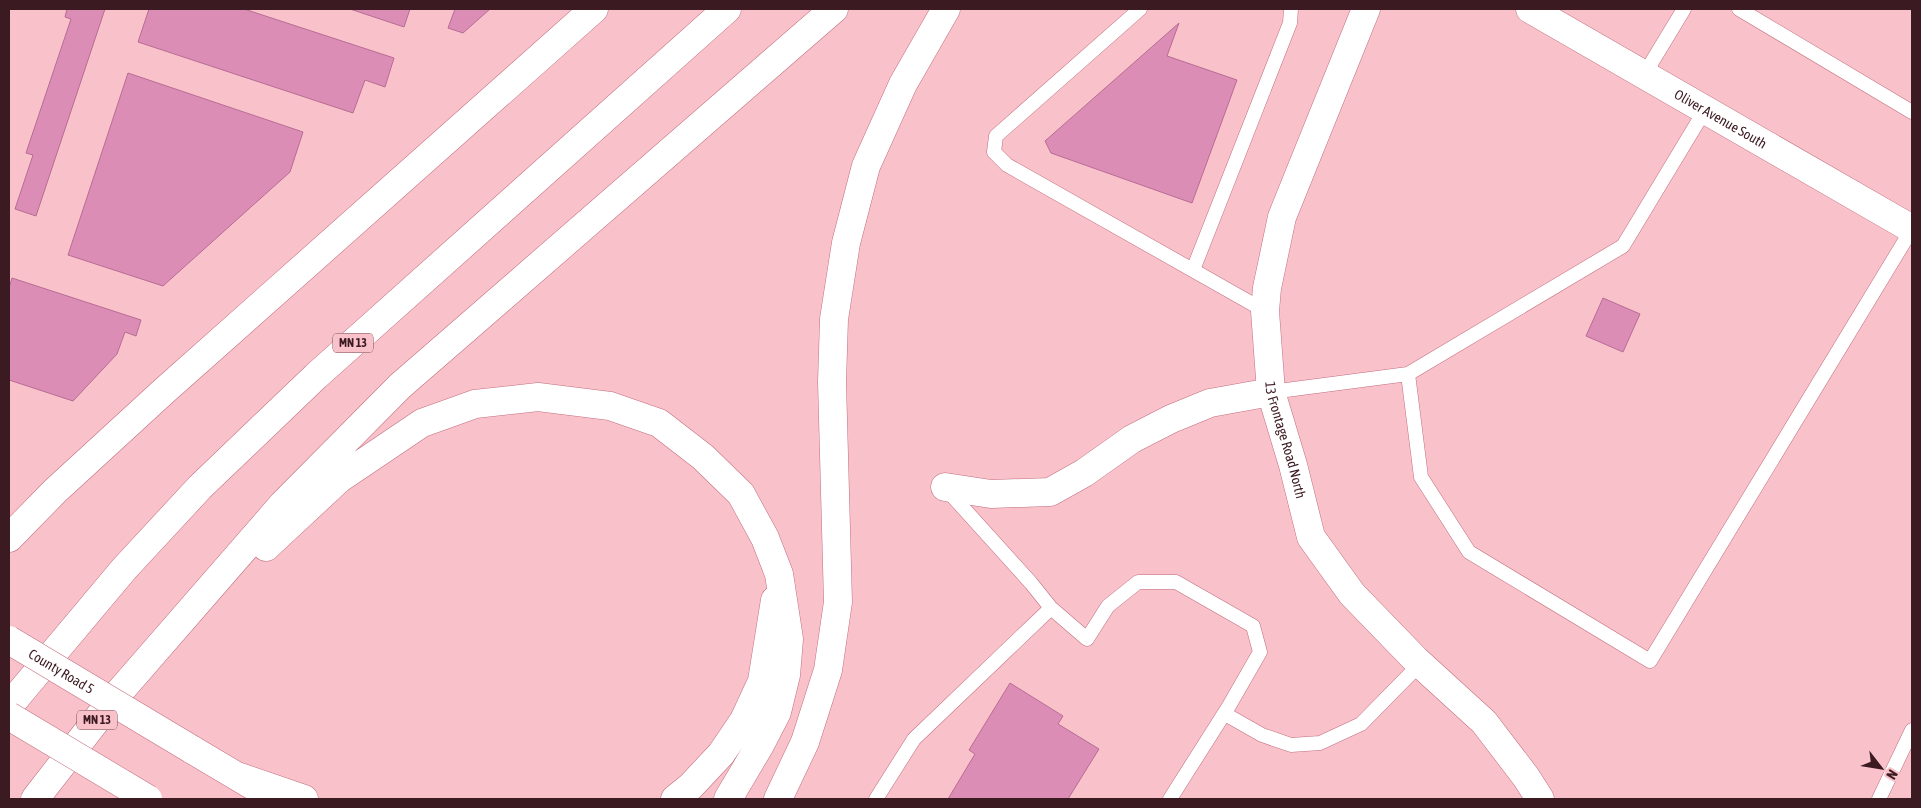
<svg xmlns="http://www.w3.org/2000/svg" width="1921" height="808" viewBox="0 0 1921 808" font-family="'Asap Condensed',sans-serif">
  <rect width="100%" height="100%" fill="#f9c2ca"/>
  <path fill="#db8db5" stroke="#b86c94" d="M67,9h38l-69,207 -21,-7 18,-54 -7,-2 45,-134 -6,-2z
    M149,9h95l150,49 -9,29 -20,-7 -12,33 -215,-71z
    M350,9h60l-6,18z
    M455,9h35l-27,24 -15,-5z
    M1179,23l-12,33 70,24 -45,123 -141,-50 -6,-12z
    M128,73l175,59 -13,40 -127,114 -95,-31z
    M12,278l129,42 -5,16 -11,-4 -8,22 -44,47 -64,-21v-92z
    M1603,298l37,16 -17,38 -37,-16z
    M1010,683l53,33 -5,8 41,25 -31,50h-120l27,-45 -6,-4z"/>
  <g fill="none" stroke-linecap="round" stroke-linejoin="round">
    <g stroke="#c26e7e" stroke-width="15">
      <path id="lane" d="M1140,9l-144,127 -2,16 13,13 258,146
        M1739,9l173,103
        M1644,75l40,-66
        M1193,270l97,-247 1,-14
        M1408,374l215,-128 82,-136
        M1271,392l137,-18 13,103 48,75 181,109 262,-432
        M947,490l84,93 20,25 36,31 21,-33 30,-24h38l77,44 7,26 -31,54 -59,93
        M1225,714l37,21 29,10 29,-2 41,-19 59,-60
        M876,799l38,-60 137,-131
        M1879,799l33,-69"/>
    </g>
    <g stroke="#c26e7e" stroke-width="29">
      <g id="street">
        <path id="s1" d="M1530,9l382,220"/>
        <path d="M945,487l46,7 59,-2 34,-19 48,-34 39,-20 39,-16 61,-11"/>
      </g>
    </g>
    <g stroke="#c26e7e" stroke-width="29">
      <g id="secondary">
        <path id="s2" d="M1366,9l-84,208 -15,71 -2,23 6,81 22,73 18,72 41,57 64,66 68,62 42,55 14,22"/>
        <path d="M191,749l69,41"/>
      </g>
    </g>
    <g stroke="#c26e7e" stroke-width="29">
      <path id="highway" d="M9,538l46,-47 109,-100 430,-382
        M266,547l73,-68 83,-56 53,-19 63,-7 72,9 49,17 44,34 38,37 24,44 14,36 10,65 -3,36 -9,37 -17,33 -32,54
        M9,706l115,-137 76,-82 116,-111 411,-367
        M240,777l64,22
        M35,799l74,-95 174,-200 117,-118 434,-377
        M675,799l16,-13 30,-32 23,-34 18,-39 13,-81
        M778,799l27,-57 23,-72 10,-68 -6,-220 2,-63 12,-76 20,-77 37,-82 43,-75"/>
    </g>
    <use href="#lane" stroke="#fff" stroke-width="14"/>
    <use href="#street" stroke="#fff" stroke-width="28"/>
    <use href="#secondary" stroke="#fff" stroke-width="28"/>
    <use href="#highway" stroke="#fff" stroke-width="28"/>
    <g stroke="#c26e7e" stroke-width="29" stroke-linecap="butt">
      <g id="secondary-bridge">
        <path id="s3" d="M9,640l182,109"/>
        <path d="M9,716l139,83"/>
      </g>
    </g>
    <use href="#secondary-bridge" stroke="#fff" stroke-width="28"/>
  </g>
  <g text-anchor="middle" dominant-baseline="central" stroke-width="4" stroke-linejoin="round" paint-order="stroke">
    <g fill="#f9c2ca" stroke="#754c54" stroke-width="1">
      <rect x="333" y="333.5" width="40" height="19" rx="4"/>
      <rect x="77" y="710.5" width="40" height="19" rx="4"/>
    </g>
    <g font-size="12" font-weight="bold" fill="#3c1a21">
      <text x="353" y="343">MN 13</text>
      <text x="97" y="720">MN 13</text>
    </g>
    <g font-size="14" fill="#3c1a21" stroke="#f9c2ca">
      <text stroke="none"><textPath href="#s1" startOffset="220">Oliver Avenue South</textPath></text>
      <text stroke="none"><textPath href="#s2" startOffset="451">13 Frontage Road North</textPath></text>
      <text stroke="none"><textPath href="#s3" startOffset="61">County Road 5</textPath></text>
    </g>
  </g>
  <rect width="1921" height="808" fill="none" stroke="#3c1a21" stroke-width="20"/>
  <g transform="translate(1881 768) rotate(121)" stroke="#f9c2ca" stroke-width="4" paint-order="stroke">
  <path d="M0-4L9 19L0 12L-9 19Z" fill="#3c1a21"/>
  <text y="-8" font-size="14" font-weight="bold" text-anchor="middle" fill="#3c1a21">N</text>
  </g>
</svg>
